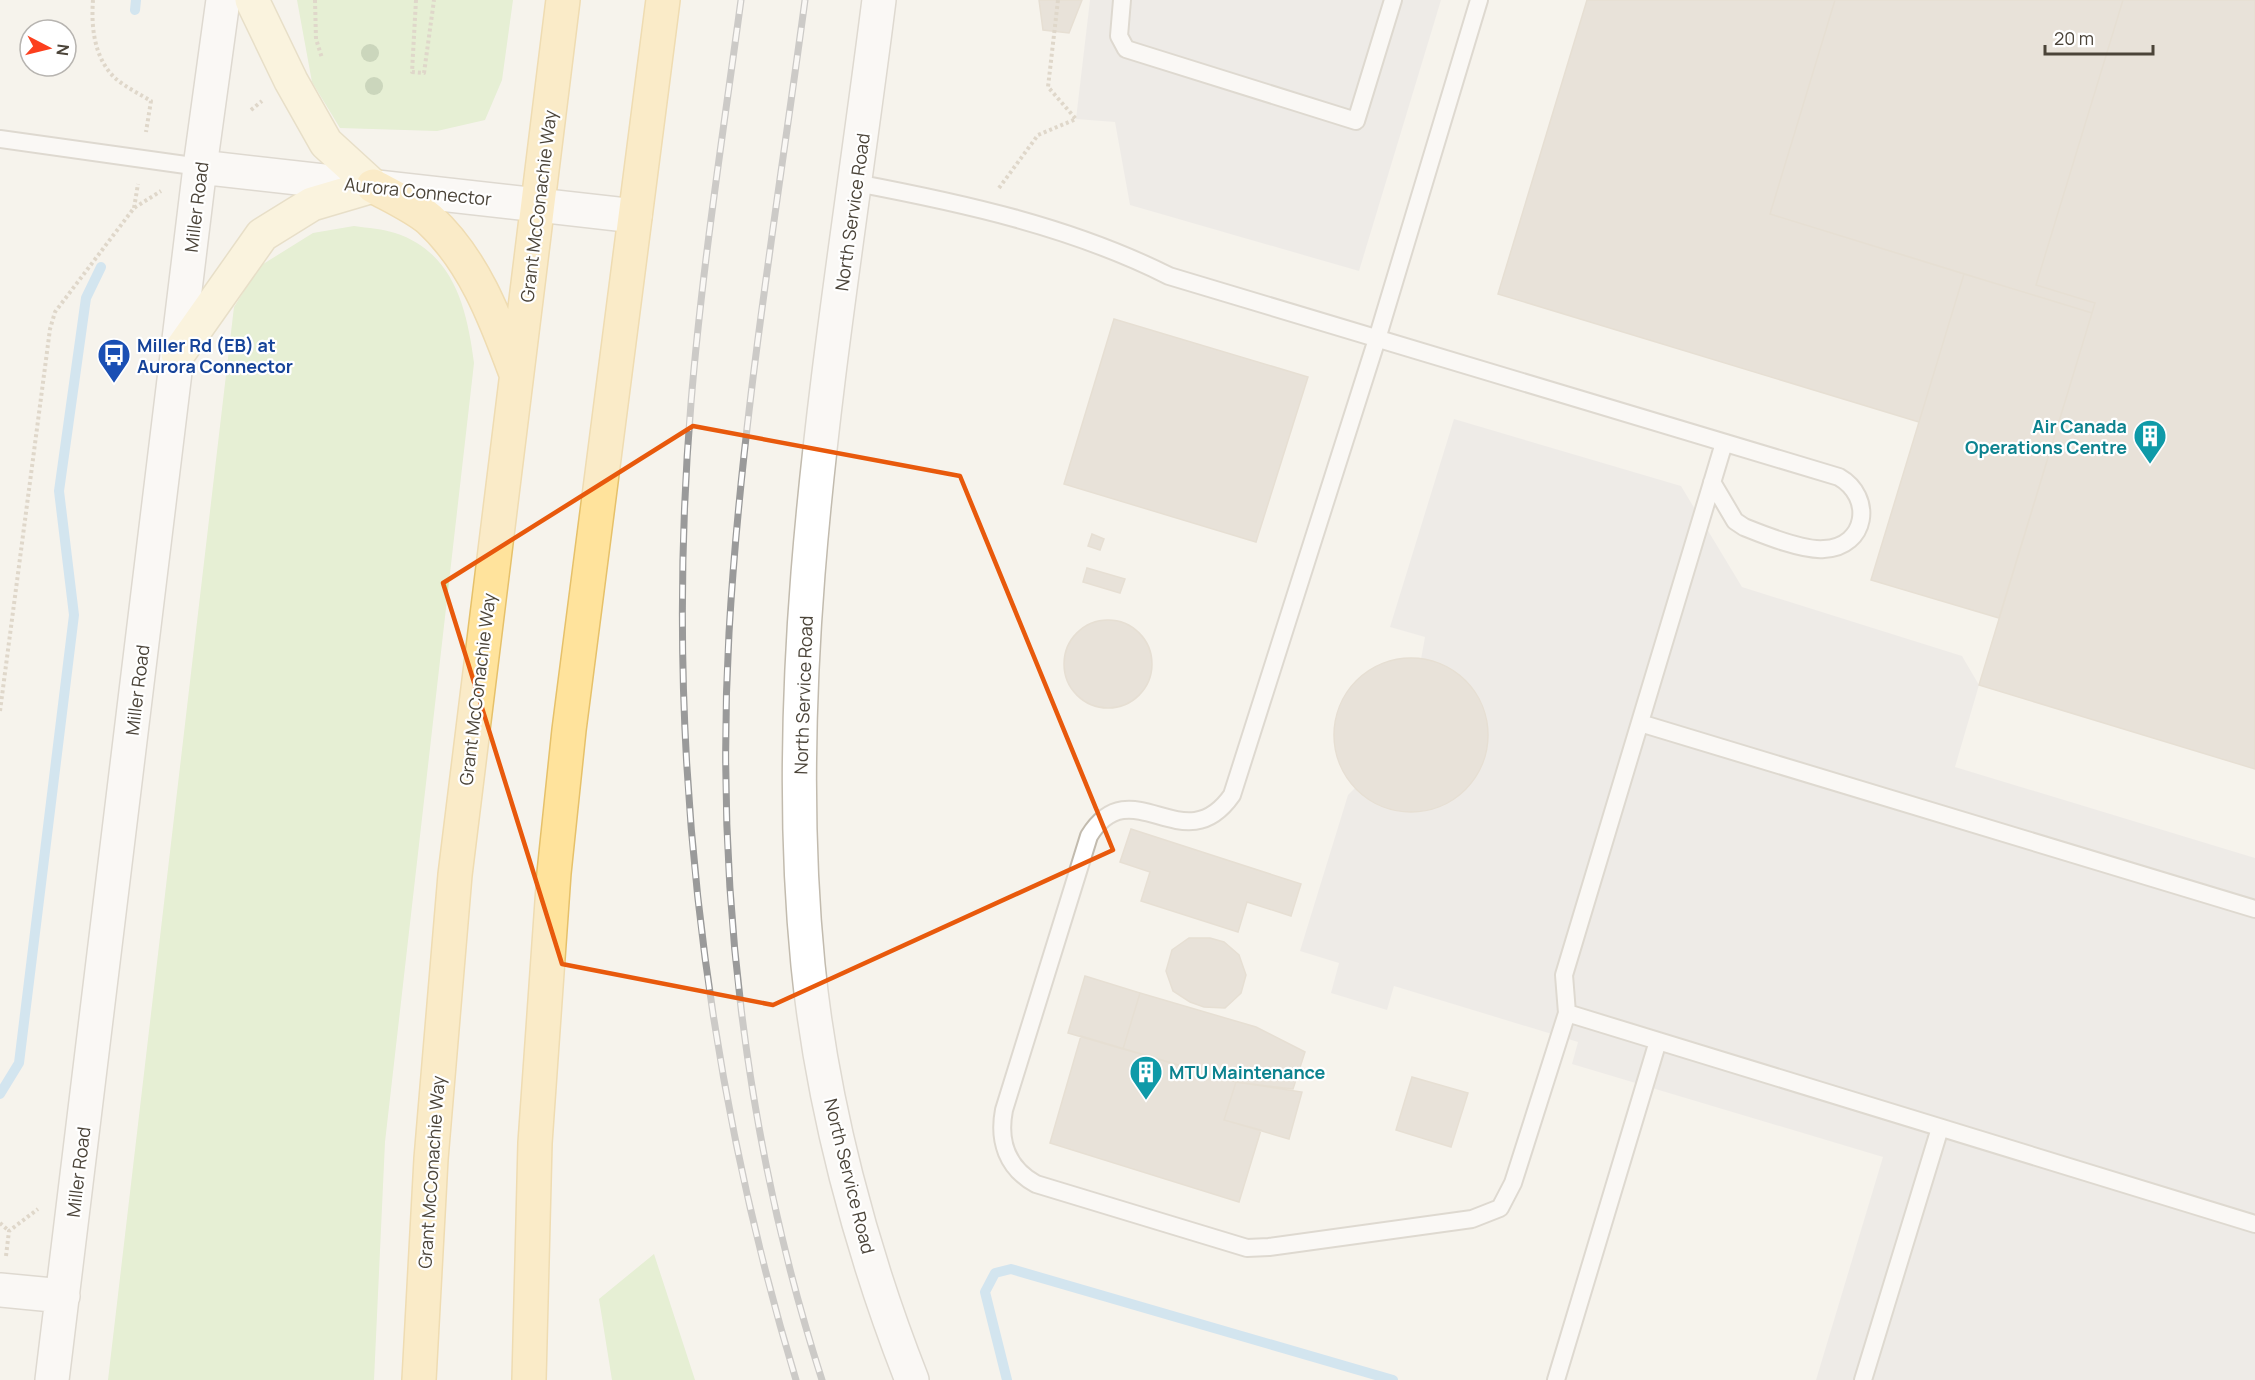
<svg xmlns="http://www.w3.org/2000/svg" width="2255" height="1380" viewBox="0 0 2255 1380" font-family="Manrope,sans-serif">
  <rect width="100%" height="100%" fill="#f6f3ec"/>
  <path fill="#d2eab5" d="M297,0h216l-11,80 -17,40 -48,11 -97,-3 -28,-46z
    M354,226c14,2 29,3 41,7 59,19 72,76 79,130l-89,779 -11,238h-266l126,-1073 26,-41 53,-33z
    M654,1254l41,126h-83l-13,-81z"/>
  <path fill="#e5e3e0" d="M1090,0h351l-82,271 -229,-66 -15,-83 -39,-3z
    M1454,419l227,67 61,101 220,69 17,29 -24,82 300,91v522h-439l67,-223 -311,-93 6,-22 -184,-56 -7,24 -56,-17 8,-30 -39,-12 48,-156 7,-7 17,13 19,8 34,1 16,-4 16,-10 15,-15 10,-17 5,-21v-22l-6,-19 -10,-16 -18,-16 -32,-11 4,-22 -35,-10z"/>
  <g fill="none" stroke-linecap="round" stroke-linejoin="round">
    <path stroke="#a9d4f2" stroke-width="10" d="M135,10l1,-10
      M0,1094l19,-31 55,-448 -15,-124 27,-193 15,-31
      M1007,1380l-22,-88 10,-19 16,-4 382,111"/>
  </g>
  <path fill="#d8cfc1" stroke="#d3c7b4" stroke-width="1.5" d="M1039,0h43l-13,33 -26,-3z
    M1587,0h248l-65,214 194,60 -45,148 -421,-128z
    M1835,0h288l-87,285 59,18 -3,10 -322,-99z
    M2123,0h132v769l-276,-84 116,-382 -59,-18z
    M1964,274l128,39 -93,305 -128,-38z
    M1114,319l194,58 -52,165 -192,-58z
    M1092,534l12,5 -4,11 -12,-4z
    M1087,568l38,11 -5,14 -37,-11z
    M1064 664a44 44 0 1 1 88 0a44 44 0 1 1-88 0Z
    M1334 735a77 77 0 1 1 154 0a77 77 0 1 1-154 0Z
    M1131,829l170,55 -10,32 -44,-14 -9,30 -97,-31 9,-29 -30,-10z
    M1189,938h21l14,4 15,13 7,20 -5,18 -16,15 -21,-1 -14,-5 -17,-11 -7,-20 6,-21z
    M1085,976l55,17 -17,56 -55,-16z
    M1140,993l116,34 49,25 -12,37 -57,-7 -113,-33z
    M1081,1036l155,46 -12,38 37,10 -22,72 -189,-59z
    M1412,1077l56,16 -17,54 -55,-17z
    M1236,1082l66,10 -13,47 -65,-19z"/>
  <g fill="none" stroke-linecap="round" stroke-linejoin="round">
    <g stroke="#c2bbae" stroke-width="20">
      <path id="lane" d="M1122,0l-3,36 7,13 230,72 37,-121
        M1479,0l-102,339 -145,456c-48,69 -100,-28 -143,41l-85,274c-6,31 3,58 32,74l211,64 22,-1 203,-28 28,-11 13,-25 54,-170 -3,-38 160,-532
        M0,139l200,28
        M856,183c106,20 216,44 313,93l670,201c35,20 28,70 -15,72 -21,2 -60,-14 -80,-22l-9,-6 -23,-39
        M1640,723l615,186
        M1567,1013l688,211
        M1556,1380l102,-339
        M1863,1380l77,-252"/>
    </g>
    <g stroke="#c2bbae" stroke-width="36">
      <path id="street" d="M879,0c-40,319 -103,643 -71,965 14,139 53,286 104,415
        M200,167l435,49
        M0,1290l63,6
        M52,1380l148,-1213 23,-167"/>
    </g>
    <g stroke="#d6c79b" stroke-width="36">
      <path id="secondary" d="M252,0l39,81 35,62 47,43
        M178,354l84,-119 50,-31 61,-18"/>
    </g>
    <g stroke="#e6c16a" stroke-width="36">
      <path id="primary" d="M373,186c18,10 40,20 56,33 44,40 66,98 86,152
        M419,1380l12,-221 24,-284 108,-875
        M529,1380l6,-237 19,-270 15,-143 94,-730"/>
    </g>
    <path stroke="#c4b79f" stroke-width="4" stroke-dasharray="3 3" stroke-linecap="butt" d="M93,0c-2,27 1,58 22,78 10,9 25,16 36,23l-5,31
      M315,0l1,39 6,19
      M416,0l-4,72 12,1 10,-73
      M251,110l11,-9
      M999,188l39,-53 38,-16 -28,-32 10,-87
      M134,208l4,-24
      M0,711l50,-382 5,-17 79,-104 27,-17
      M0,1223l9,8
      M6,1256l3,-25 29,-22"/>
    <use href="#lane" stroke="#fff" stroke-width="16"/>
    <use href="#street" stroke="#fff" stroke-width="33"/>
    <use href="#secondary" stroke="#fff3cd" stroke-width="33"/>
    <use href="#primary" stroke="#ffe39c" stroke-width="33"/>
    <g stroke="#9a9a9a" stroke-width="7">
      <path id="rail" d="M741,0c-18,134 -39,268 -50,403 -27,328 10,663 105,977
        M805,0c-28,210 -64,421 -76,633 -14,251 16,508 93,747"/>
    </g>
    <use href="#rail" stroke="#fff" stroke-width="4.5" stroke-dasharray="14" stroke-linecap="butt"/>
  </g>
  <g fill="#97b381">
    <circle cx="370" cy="53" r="9"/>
    <circle cx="374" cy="86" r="9"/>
  </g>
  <path d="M0 0H2255V1380H0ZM693,426l267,50 153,374 -340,155 -211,-41 -119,-381z" fill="#f6f3ec" fill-opacity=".55" fill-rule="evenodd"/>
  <path fill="none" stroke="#e8590c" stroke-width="4.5" stroke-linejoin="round" d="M693,426l267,50 153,374 -340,155 -211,-41 -119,-381z"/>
  <defs>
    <g id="bus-pin" transform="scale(1.725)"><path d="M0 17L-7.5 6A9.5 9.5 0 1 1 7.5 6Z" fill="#1a4fb4" stroke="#fff"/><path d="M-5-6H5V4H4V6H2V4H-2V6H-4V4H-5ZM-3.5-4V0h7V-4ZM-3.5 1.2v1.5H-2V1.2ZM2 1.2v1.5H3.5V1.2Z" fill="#fff"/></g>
    <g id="building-pin" transform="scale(1.725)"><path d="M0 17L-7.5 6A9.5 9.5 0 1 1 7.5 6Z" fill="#0f9aa8" stroke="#fff"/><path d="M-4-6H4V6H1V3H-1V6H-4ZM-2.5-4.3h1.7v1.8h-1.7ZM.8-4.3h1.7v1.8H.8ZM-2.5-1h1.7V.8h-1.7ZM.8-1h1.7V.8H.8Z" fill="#fff"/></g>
  </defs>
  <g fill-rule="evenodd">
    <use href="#bus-pin" x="114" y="355"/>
    <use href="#building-pin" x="2150" y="436"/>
    <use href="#building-pin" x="1146" y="1072"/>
  </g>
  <g text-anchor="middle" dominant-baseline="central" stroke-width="4.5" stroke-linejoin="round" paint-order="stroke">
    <g font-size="18" fill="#4b4439" stroke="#fff">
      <text transform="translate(418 191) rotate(6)">Aurora Connector</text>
      <text transform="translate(538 206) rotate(-83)">Grant McConachie Way</text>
      <text transform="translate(196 207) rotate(-83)">Miller Road</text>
      <text transform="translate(852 212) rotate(-82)">North Service Road</text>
      <text transform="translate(477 689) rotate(-83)">Grant McConachie Way</text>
      <text transform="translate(137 690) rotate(-83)">Miller Road</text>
      <text transform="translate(803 695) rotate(-88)">North Service Road</text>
      <text transform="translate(78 1172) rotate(-83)">Miller Road</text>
      <text transform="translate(431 1172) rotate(-86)">Grant McConachie Way</text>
      <text transform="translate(850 1176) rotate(76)">North Service Road</text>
    </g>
    <g font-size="18" font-weight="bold" fill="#164399" stroke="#fff" text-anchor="start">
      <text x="137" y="345">Miller Rd (EB) at<tspan x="137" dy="21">Aurora Connector</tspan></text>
    </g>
    <g font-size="18" font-weight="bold" fill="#0d838f" stroke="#fff" text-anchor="end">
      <text x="2127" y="426">Air Canada<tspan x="2127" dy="21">Operations Centre</tspan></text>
      <text x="1169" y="1072" text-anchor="start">MTU Maintenance</text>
    </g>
  </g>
  <g transform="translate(48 48) rotate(97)"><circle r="28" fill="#ffffff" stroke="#b7b4b0" stroke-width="1.5"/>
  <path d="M0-4.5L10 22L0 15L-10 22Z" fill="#fc3f1d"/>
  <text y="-9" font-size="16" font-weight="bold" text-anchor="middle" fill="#4b4439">N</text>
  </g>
  <path d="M2045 45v9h108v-9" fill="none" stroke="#4b4439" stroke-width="3"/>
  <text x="2054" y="45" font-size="18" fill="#4b4439" stroke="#ffffff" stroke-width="4.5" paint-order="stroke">20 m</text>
</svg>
